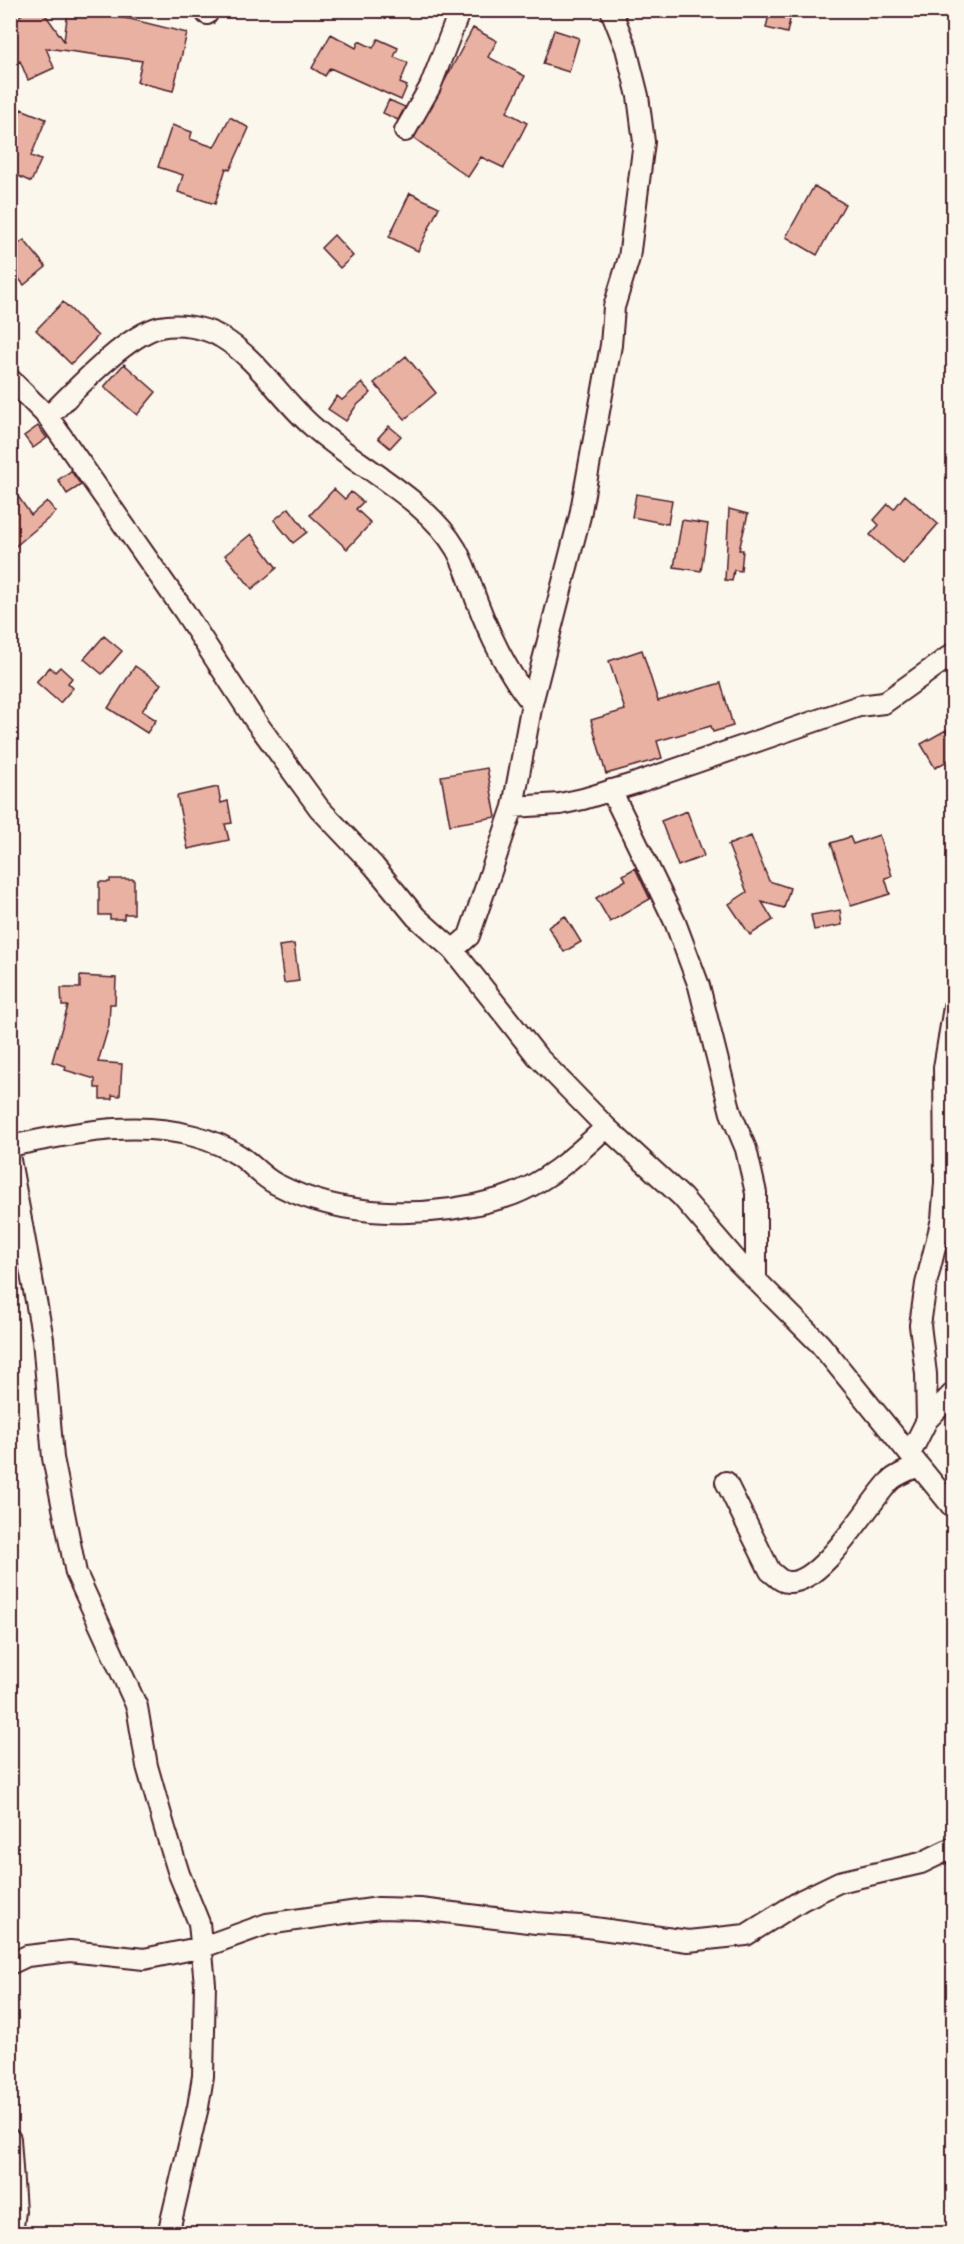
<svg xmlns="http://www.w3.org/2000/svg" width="964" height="2244" viewBox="0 0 964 2244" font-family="Sriracha,sans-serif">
  <rect width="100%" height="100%" fill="#fbf7ec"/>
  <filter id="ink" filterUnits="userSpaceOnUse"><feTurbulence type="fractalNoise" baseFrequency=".0167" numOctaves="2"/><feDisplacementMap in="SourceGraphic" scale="12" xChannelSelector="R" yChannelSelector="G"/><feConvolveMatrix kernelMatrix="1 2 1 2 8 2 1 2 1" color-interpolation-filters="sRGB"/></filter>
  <g filter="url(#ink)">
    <path fill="#e9b1a1" stroke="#4a1f2b" stroke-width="1.5" d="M28,10h14l22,31 4,-31 62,9 57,14 -14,58 -36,-9 5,-21 -96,-13 8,20 -26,12 -8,-19 -4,3 -6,-8v-33z
      M770,10h22l-5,23 -21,-5z
      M473,28l24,13 -9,16 37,19 -18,36 20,11 -23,45 -23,-11 -13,20 -54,-39z
      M554,30l25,8 -10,34 -26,-8z
      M331,34l25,14 3,-7 14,7 5,-9 20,9 -4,9 14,6 -8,20 7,3 -6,14 -71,-32 -5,8 -13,-8z
      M389,100l16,7 -7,13 -15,-7z
      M21,109l25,10 -15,37 10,4 -10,22 -21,-10v-54l7,3z
      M230,117l19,11 -19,42 -4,-2 -11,36 -37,-12 5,-17 -25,-8 14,-42 20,7 -2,7 24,8z
      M814,186l31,18 -28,51 -31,-18z
      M410,193l29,14 -21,44 -29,-14z
      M334,235l19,21 -13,12 -19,-20z
      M24,240l22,27 -22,18 -14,-17v-18z
      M63,302l35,34 -27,28 -35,-34z
      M406,356l30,37 -31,26 -31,-36z
      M124,364l32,28 -19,23 -33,-28z
      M362,383l9,10 -15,13 -10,15 -18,-12 9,-13 5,4z
      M38,426l9,12 -14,10 -9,-12z
      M389,426l12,10 -11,12 -12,-10z
      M71,471l10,14 -14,9 -9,-14z
      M10,485l21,30 16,-14 9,11 -46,39z
      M334,489l11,10 6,-7 12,10 -7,7 15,14 -24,26 -37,-34z
      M636,494l36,6 -4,24 -36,-7z
      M905,495l33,29 -35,40 -33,-29 9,-10 -5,-5 14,-16 6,5z
      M289,508l18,24 -14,11 -19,-23z
      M729,509l19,5 -9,36h4l-2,21 -7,-1 -2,11 -7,-1z
      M682,520l26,4 -7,47 -27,-4z
      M251,534l26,34 -25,21 -27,-34z
      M104,636l18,15 -20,23 -18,-15z
      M642,650l16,51 63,-18 12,43 -20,6 -2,-6 -54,15 5,17 -56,16 -15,-54 34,-10 -16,-49z
      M135,666l26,18 -19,27 14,9 -9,13 -39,-25z
      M50,667l5,5 5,-5 12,11 -4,5 5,5 -13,15 -24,-21z
      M946,730l8,12v15l-19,11 -14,-24z
      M487,768l9,49 -46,8 -9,-49z
      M218,787l3,16 7,-2 4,22 -7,1 4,16 -41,9 -11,-53z
      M687,811l17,45 -26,10 -17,-45z
      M879,835l13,41 -7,2 5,16 -39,12 -20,-63 19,-6 3,7z
      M751,836l18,45 21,7 -6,20 -22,-6 11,18 -23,15 -21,-31 18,-12 -19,-47z
      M635,868l15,31 -40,23 -14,-24 30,-18 -3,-5z
      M110,879h24v35h-10v5h-14v-4h-11v-33h11z
      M840,910l2,15 -28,5 -3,-15z
      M565,916l16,26 -17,10 -16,-25z
      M294,944l5,37 -15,2 -5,-37z
      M80,976l36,2 -1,26h-5l-1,21 -11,37 24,2 -2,32 -8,-1v4h-12v-11h-5v-9l-30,-9 1,-4 -14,-4 16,-56h-6l-1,-18h19z"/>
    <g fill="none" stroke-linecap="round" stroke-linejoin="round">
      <g stroke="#4a1f2b" stroke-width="24">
        <path id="street" d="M206,10l1,4
          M405,131l25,-44 30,-77
          M10,379l38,38 136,194 70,108 65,89 55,58 42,51 37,33 84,106 69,71 76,70 55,64 83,83 134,165
          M48,417c25,-25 78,-82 112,-90 18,-4 45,0 61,10 36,21 60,62 91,89 43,39 114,72 144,123 9,16 14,33 20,50 14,37 31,74 56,104
          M611,790l64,132 24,64 32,127 15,36 10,44v86
          M513,807l47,-3 23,-5 53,-16 223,-77 25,-3 70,-50
          M453,950l16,-14 44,-129 19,-104 48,-187 31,-171 3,-38 15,-49 15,-116 -6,-46 -12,-48 -15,-38
          M10,1146c62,-12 122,-27 184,-10 15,4 34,12 46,20 13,9 22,21 36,28 67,35 153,35 226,14 39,-11 75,-43 104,-71
          M10,1160l33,179 10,119 23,115 61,134 10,59 18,63 14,45 20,49 6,61 -2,92 -5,31 -30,127
          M927,1420l-1,-46 -6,-49 6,-41 16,-65 3,-36 -1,-115 10,-61
          M910,1454l17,-34 27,-28
          M726,1482l44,89c7,5 10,11 19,11 33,2 79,-78 100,-100 6,-7 19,-11 28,-16
          M10,1964l17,-8 43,-5 74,8 59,-12 64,-23 112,-16 41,1 116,14 44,3 108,15 58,-6 56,-35 37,-18 82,-19 33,-16
          M10,2139l5,72 -3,23"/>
      </g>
      <use href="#street" stroke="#fbf7ec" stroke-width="20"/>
    </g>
  </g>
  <rect width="964" height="2244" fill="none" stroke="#fbf7ec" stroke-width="36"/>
  <rect x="18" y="18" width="928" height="2208" fill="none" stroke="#4a1f2b" stroke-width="2" filter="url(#ink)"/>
</svg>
